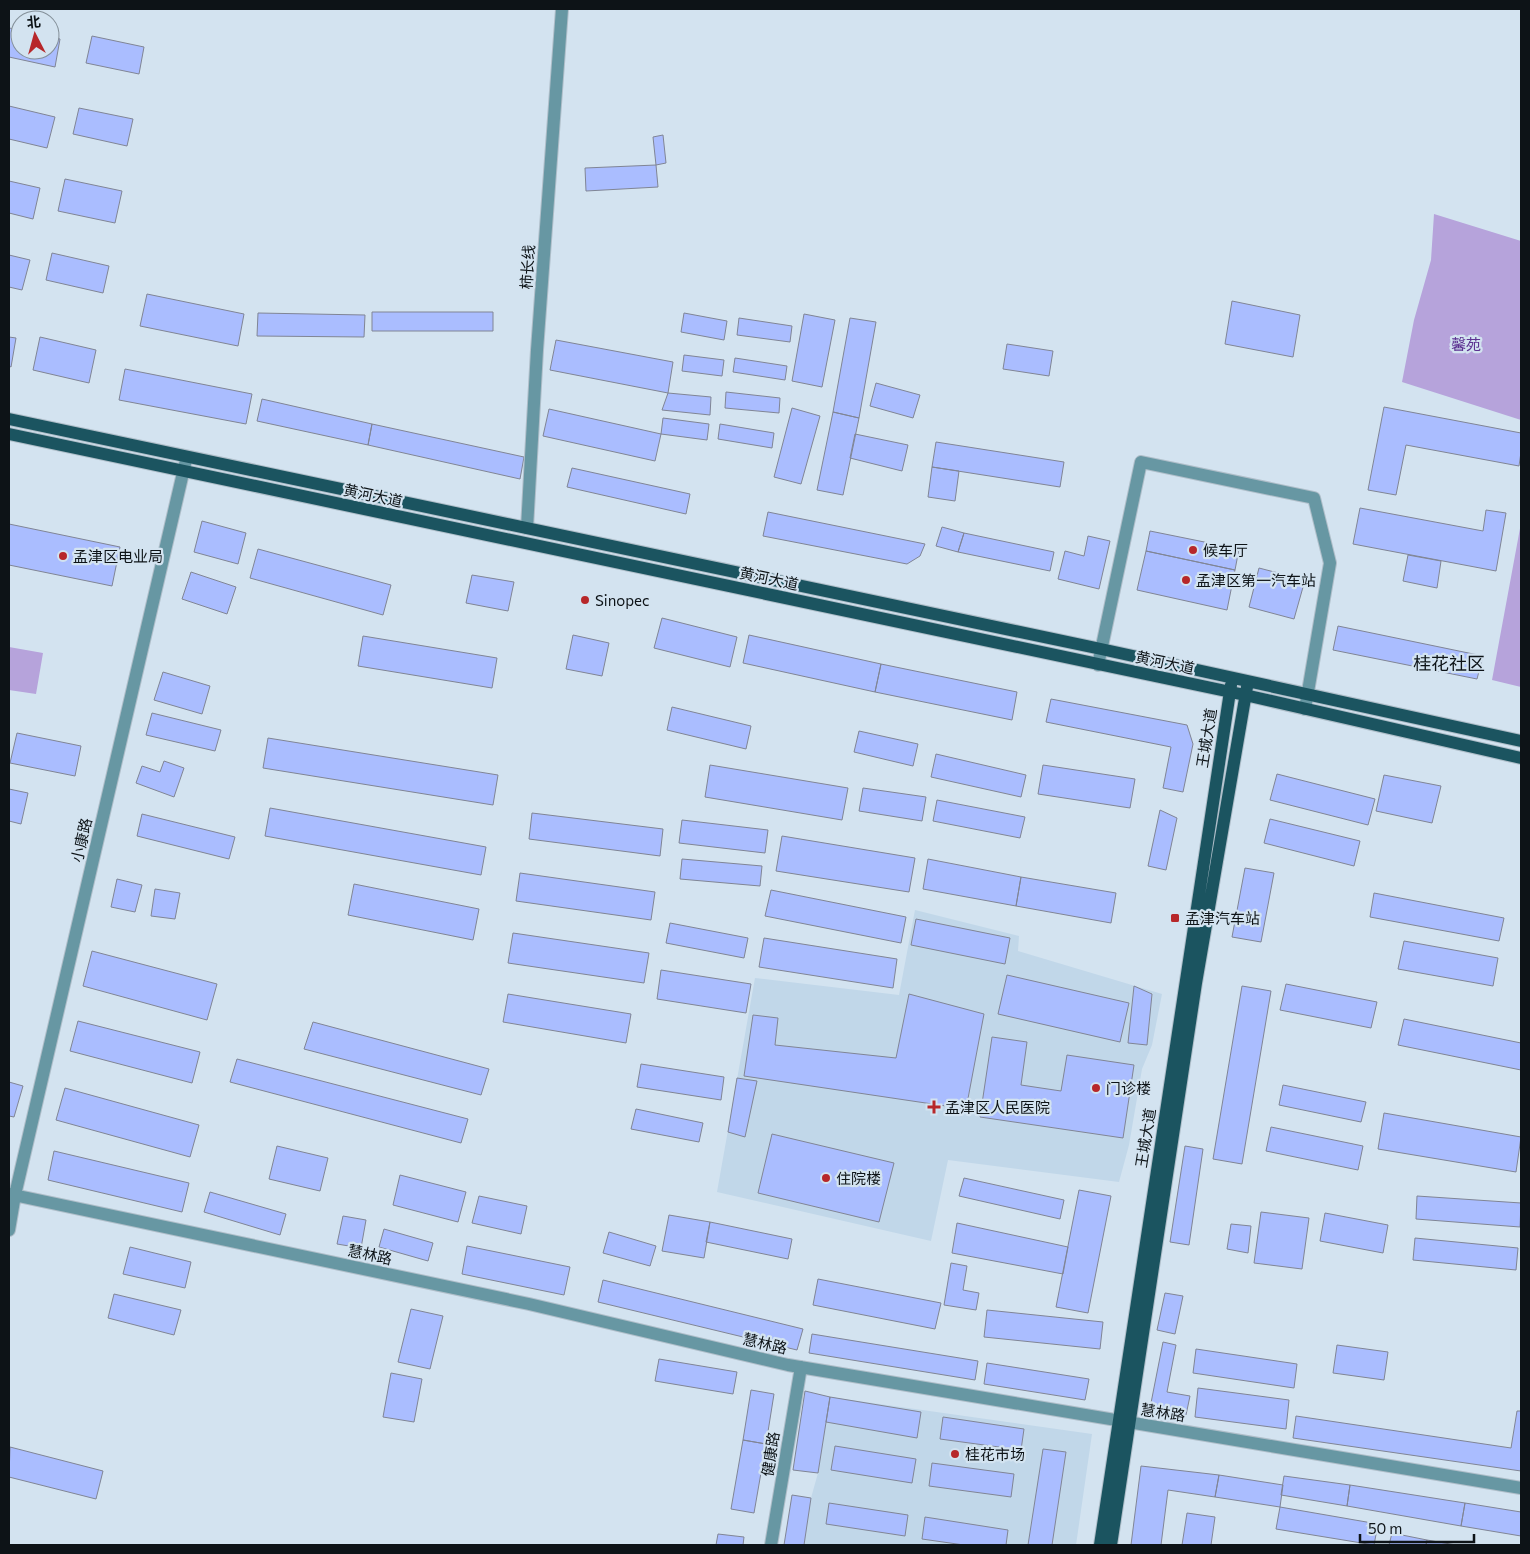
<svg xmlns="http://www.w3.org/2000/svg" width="1530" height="1554" viewBox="0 0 1530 1554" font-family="Commissioner,'Noto Sans SC',sans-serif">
  <rect width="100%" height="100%" fill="#d3e3f0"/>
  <path fill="#c1d7e9" d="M915,910l104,26 -1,15 144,43 -10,51 -10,24 -13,76 -10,37 -171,-22 -17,81 -214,-49 38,-214 144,17z
    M830,1397l262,37 -16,111h-272l7,-47 7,-25z"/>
  <path fill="#b6a3db" d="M1434,214l87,27v179l-119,-38 12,-62 17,-60z
    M1521,523v164l-29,-7z
    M9,647l34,6 -7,41 -27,-4z"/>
  <path fill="#aabdff" stroke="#808595" d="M9,28l11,2v20h30v-14l10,3 -5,28 -46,-10z
    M92,36l52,11 -5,27 -53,-11z
    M9,106l46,11 -8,31 -38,-9z
    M79,108l54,11 -6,27 -54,-12z
    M663,135l3,28 -10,2 -3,-28z
    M656,165l2,22 -72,4 -1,-23z
    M65,179l57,12 -7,32 -57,-12z
    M9,181l31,7 -7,31 -24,-6z
    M52,253l57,13 -6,27 -57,-13z
    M9,255l21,5 -8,30 -13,-3z
    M147,294l97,20 -6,32 -98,-20z
    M1232,301l68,14 -7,42 -68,-13z
    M372,312h121v19h-121z
    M258,313l107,2 -1,22 -107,-1z
    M684,313l43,8 -3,19 -43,-8z
    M804,314l31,6 -13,67 -30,-6z
    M739,318l53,8 -2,16 -53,-7z
    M850,318l26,4 -17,96 -26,-6z
    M9,337l7,1 -5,29 -2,-1z
    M40,337l56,13 -7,33 -56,-13z
    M556,340l117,22 -5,31 -118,-23z
    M1007,344l46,7 -4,25 -46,-7z
    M684,355l40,5 -2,16 -40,-5z
    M735,358l52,8 -2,14 -52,-8z
    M125,369l127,25 -6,30 -127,-24z
    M876,383l44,12 -7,23 -43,-12z
    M726,392l54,6 -1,15 -54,-5z
    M668,393l43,4 -1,18 -48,-5z
    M262,399l110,25 -4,21 -111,-24z
    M1384,407l137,26v19l-2,14 -113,-21 -10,50 -28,-5z
    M792,408l28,8 -19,68 -27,-7z
    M549,409l112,25 -6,27 -112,-25z
    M833,412l26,6 -16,77 -26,-5z
    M663,418l46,6 -2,16 -46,-6z
    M372,424l152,33 -4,22 -152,-34z
    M720,424l54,9 -2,15 -54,-9z
    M855,434l53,11 -6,26 -52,-13z
    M936,442l128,20 -4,25 -128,-20z
    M932,467l27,4 -4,30 -27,-4z
    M572,468l118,26 -4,20 -119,-27z
    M1360,508l123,23 3,-21 20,3 -10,58 -143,-27z
    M768,512l157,32 -5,12 -13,8 -144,-28z
    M202,521l44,12 -8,31 -44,-12z
    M9,524l111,23 -8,39 -103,-21z
    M942,527l22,6 -6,19 -22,-6z
    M1150,531l89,18 -4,21 -89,-19z
    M964,533l90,19 -4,19 -92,-19z
    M1088,536l22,5 -11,48 -41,-10 7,-28 19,5z
    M258,549l133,36 -8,30 -133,-37z
    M1146,551l89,19 -8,40 -90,-20z
    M1408,555l33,6 -4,27 -34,-7z
    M1259,568l46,12 -11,39 -45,-12z
    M191,572l45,15 -9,27 -45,-15z
    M472,575l42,7 -6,29 -42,-8z
    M662,618l75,19 -7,30 -76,-19z
    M1338,626l145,30 -6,23 -144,-29z
    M573,635l36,8 -7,33 -36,-7z
    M749,635l132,29 -6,28 -132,-29z
    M363,636l134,22 -5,30 -134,-22z
    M881,664l136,28 -5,28 -137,-28z
    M163,672l47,14 -8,28 -48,-14z
    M1051,699l136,26 6,19 -10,48 -20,-4 8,-41 -125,-25z
    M672,707l79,19 -5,23 -79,-19z
    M152,713l69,17 -6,21 -69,-16z
    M859,731l59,13 -5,22 -59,-14z
    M17,733l64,13 -6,30 -65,-13z
    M268,738l230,37 -5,30 -230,-37z
    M936,754l90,21 -5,22 -90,-20z
    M164,761l20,7 -10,29 -38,-14 6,-17 18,6z
    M710,765l138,23 -6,32 -137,-23z
    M1043,765l92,14 -5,29 -92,-14z
    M1277,774l98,25 -7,26 -98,-25z
    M1384,775l57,11 -9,37 -56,-12z
    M863,788l63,9 -4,24 -63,-10z
    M9,789l19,4 -7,31 -12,-3z
    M937,800l88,17 -5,21 -87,-17z
    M270,808l216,39 -5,28 -216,-39z
    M1160,810l17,8 -11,52 -18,-4z
    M532,813l131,16 -3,27 -131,-17z
    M142,814l93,23 -6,22 -92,-23z
    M1270,819l90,22 -6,25 -90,-23z
    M682,820l86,10 -3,23 -86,-10z
    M782,836l133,22 -6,34 -133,-21z
    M682,859l80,7 -2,20 -80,-7z
    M928,859l93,18 -5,29 -93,-17z
    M1245,868l29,5 -13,69 -29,-5z
    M520,873l135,19 -4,28 -135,-19z
    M1021,877l95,16 -5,30 -95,-17z
    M117,879l25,6 -7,27 -24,-5z
    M354,884l125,25 -6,31 -125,-25z
    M155,889l25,4 -5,26 -24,-3z
    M771,890l135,27 -5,26 -136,-27z
    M1374,893l130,25 -5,23 -129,-24z
    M916,919l94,19 -5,26 -94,-19z
    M670,923l78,15 -4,20 -78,-15z
    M513,933l136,20 -5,30 -136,-20z
    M764,938l133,21 -4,29 -134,-21z
    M1404,941l94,17 -5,28 -95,-17z
    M92,951l125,33 -10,36 -124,-34z
    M661,970l90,14 -5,29 -89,-14z
    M1007,975l122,28 -9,39 -122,-28z
    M1286,984l91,18 -6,26 -91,-18z
    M1134,986l18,8 -5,51 -19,-2z
    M1242,986l29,5 -29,173 -29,-5z
    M508,994l123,20 -5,29 -123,-21z
    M909,994l75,20 -18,95 -222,-33 9,-61 25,3 -3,27 121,13z
    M1404,1019l117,24v27l-123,-25z
    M78,1021l122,31 -8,31 -122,-32z
    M313,1022l176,47 -8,26 -177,-46z
    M992,1037l35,5 -6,43 40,6 6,-36 67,10 -11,73 -143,-21z
    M237,1059l231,60 -7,24 -231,-61z
    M641,1064l83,13 -3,23 -84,-13z
    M737,1078l20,3 -12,56 -17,-5z
    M9,1082l14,4 -9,31 -5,-1z
    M1283,1085l83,17 -5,20 -82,-17z
    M65,1088l134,37 -9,32 -134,-37z
    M636,1109l67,14 -4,19 -68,-13z
    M1384,1113l137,24 -5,35 -138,-23z
    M1271,1127l92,19 -5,24 -92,-19z
    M772,1134l122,29 -15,59 -121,-29z
    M277,1146l51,12 -8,33 -51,-12z
    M1185,1146l18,3 -14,96 -19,-3z
    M54,1151l135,32 -7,29 -134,-32z
    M400,1175l66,17 -8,30 -65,-17z
    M964,1178l100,22 -4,19 -101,-23z
    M1079,1190l32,6 -23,117 -32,-6z
    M210,1192l76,22 -6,21 -76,-23z
    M479,1196l48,10 -6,28 -49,-11z
    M1417,1196l104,7 -1,24 -104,-8z
    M1261,1212l48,6 -7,51 -48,-6z
    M1325,1213l63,12 -5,28 -63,-12z
    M669,1215l41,7 -6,36 -42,-7z
    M343,1216l23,4 -5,28 -24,-4z
    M710,1222l82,17 -4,20 -82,-17z
    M957,1223l111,24 -5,27 -111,-21z
    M1231,1224l20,2 -3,27 -21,-4z
    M384,1229l49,14 -5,18 -49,-14z
    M609,1232l47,14 -6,20 -47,-13z
    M1415,1238l103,10 -2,22 -103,-10z
    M467,1246l103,21 -6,28 -102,-21z
    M130,1247l61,15 -6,26 -62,-14z
    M951,1263l16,3 -4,24 16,3 -3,17 -32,-5z
    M818,1279l123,24 -6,26 -122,-24z
    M603,1280l200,49 -6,21 -199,-48z
    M1165,1293l18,3 -8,38 -18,-4z
    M114,1294l67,16 -7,25 -66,-17z
    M411,1309l32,7 -13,53 -32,-7z
    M987,1310l116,12 -3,27 -116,-12z
    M812,1334l166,27 -3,19 -166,-27z
    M1163,1342l13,3 -9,47 23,4 -4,19 -36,-7z
    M1337,1345l51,7 -4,28 -51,-7z
    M1196,1349l101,15 -3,24 -101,-15z
    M659,1359l78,13 -4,22 -78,-13z
    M987,1363l102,16 -4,21 -101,-16z
    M391,1373l31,6 -8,43 -31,-5z
    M1198,1388l91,12 -3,29 -91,-12z
    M751,1390l23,4 -8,50 -23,-4z
    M805,1391l25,6 -12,76 -25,-3z
    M830,1397l91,15 -4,26 -91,-16z
    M1517,1411h4v60l-228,-33 3,-22 215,32z
    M943,1417l81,12 -3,21 -81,-11z
    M743,1440l23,4 -12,69 -23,-4z
    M835,1446l81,13 -4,24 -81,-13z
    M10,1447l93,24 -7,28 -87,-22z
    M1043,1449l23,3 -14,93h-24z
    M932,1463l82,11 -3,23 -82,-11z
    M1141,1466l78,9 -4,22 -47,-7 -7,55h-30z
    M1219,1475l64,10 -3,22 -65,-10z
    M1284,1476l66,9 -3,21 -66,-11z
    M1350,1485l115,18 -4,23 -114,-20z
    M792,1495l19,3 -7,47h-20z
    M829,1503l79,12 -3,21 -79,-12z
    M1465,1503l56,9v24l-60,-10z
    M1280,1507l98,17 -4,21 -98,-16z
    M1187,1513l28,4 -4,28h-29z
    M925,1517l83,13 -2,15h-42l-42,-6z
    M1392,1533l35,7 -1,5h-37z
    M718,1534l26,3 -1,8h-27z
    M1427,1540l29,5h-30z"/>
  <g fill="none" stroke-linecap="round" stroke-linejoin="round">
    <g stroke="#afbec9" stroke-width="14">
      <path id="minor" d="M527,528l10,-178 25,-341
        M1098,665l43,-203 173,36 16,65 -25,146
        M9,1194l520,110 259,61 733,123
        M9,1230l6,-35 171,-735
        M771,1545l30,-178"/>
    </g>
    <g stroke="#afbec9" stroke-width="14">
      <path id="major" d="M9,419l1092,230 420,92
        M9,434l1236,261 276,63
        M1100,1545l131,-860
        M1111,1545l85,-562 51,-296"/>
    </g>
    <use href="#minor" stroke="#6797a3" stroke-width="12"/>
    <use href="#major" stroke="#1b5460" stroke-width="12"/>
  </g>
  <g fill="#b7272a" stroke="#d3e3f0" stroke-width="2">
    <circle cx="1193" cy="550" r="5"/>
    <circle cx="63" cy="556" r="5"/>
    <circle cx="1186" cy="580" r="5"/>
    <circle cx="585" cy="600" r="5"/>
    <rect x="1170" y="913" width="10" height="10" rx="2.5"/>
    <circle cx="1096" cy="1088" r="5"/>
    <path d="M931.5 1099.5h5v5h5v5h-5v5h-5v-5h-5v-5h5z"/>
    <circle cx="826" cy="1178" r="5"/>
    <circle cx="955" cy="1454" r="5"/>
  </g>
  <g text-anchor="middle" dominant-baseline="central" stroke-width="4.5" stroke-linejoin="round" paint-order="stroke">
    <g font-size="15" fill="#0d1317" stroke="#d3e3f0">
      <text transform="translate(527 267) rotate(-86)">柿长线</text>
      <text transform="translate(373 495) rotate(12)">黄河大道</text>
      <text transform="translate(769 578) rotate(12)">黄河大道</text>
      <text transform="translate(1165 662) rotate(12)">黄河大道</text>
      <text transform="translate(1206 738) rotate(-81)">王城大道</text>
      <text transform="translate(81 840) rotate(-77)">小康路</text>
      <text transform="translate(1145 1138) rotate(-81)">王城大道</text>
      <text transform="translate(370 1254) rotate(12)">慧林路</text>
      <text transform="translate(765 1343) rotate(13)">慧林路</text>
      <text transform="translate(1163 1412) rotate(9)">慧林路</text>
      <text transform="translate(770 1454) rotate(-81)">健康路</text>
    </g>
    <g font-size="15" fill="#5c3291" stroke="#d3e3f0">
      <text x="1466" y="344">馨苑</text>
    </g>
    <g font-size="15" fill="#0d1317" stroke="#d3e3f0" text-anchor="start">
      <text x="1203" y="550">候车厅</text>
      <text x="73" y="556">孟津区电业局</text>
      <text x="1196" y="580">孟津区第一汽车站</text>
      <text x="595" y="600">Sinopec</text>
      <text x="1185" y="918">孟津汽车站</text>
      <text x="1106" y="1088">门诊楼</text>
      <text x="945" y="1107">孟津区人民医院</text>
      <text x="836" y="1178">住院楼</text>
      <text x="965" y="1454">桂花市场</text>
    </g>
    <g font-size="18" fill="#0d1317" stroke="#d3e3f0">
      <text x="1449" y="663">桂花社区</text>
    </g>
  </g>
  <rect width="1530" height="1554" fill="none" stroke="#0d1317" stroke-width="20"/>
  <g transform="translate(35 35) rotate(354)"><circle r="24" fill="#d3e3f0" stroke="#849099"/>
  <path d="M0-4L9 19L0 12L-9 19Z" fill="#b7272a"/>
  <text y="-8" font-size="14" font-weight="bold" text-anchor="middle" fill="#0d1317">北</text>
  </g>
  <path d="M1360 1534v8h114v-8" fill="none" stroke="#0d1317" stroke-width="2.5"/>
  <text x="1368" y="1534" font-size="15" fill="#0d1317" stroke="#d3e3f0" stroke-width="4" paint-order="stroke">50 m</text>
</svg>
